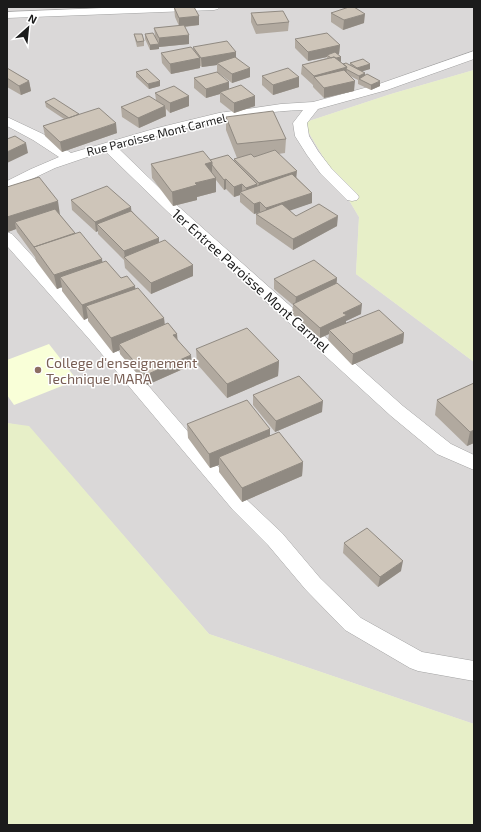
<svg xmlns="http://www.w3.org/2000/svg" width="481" height="832" viewBox="0 0 481 832" font-family="'Exo 2',sans-serif">
  <rect width="100%" height="100%" fill="#eeebe0"/>
  <path fill="#dad8d8" d="M7,7h467v63l-83,24 -88,29 56,94 -3,57 118,88v362l-265,-90 -180,-207 -22,-4z"/>
  <path fill="#f9ffd8" d="M49,344l28,36 -63,25 -7,-10v-35z"/>
  <path fill="#e7efc8" d="M474,70v292l-118,-88 3,-57 -56,-94 88,-29z
    M7,423l22,3 180,208 265,90v101h-467z"/>
  <g fill="none" stroke-linecap="round" stroke-linejoin="round">
    <g stroke="#a2a2a2" stroke-width="1">
      <path id="street" d="M126,7h94l-2,2 -4,1 -207,8v-6z
        M474,51v8l-87,31 -69,19 -11,14 2,13 9,15 13,17 26,26 2,3 -2,3 -5,1 -5,-1 -26,-26 -14,-19 -12,-19 -2,-13 10,-13c-63,2 -126,20 -186,37l62,60 224,199 48,38 23,11v15l-37,-16 -46,-38 -222,-203 -64,-62 -50,17 -48,23v-10l24,-12 28,-12 -26,-17 -26,-14v-9l36,17 28,19 86,-25 62,-15 62,-9 32,-2 66,-18z
        M7,232l5,2 90,98 145,168 35,33 38,45 41,40 61,34 52,9v20l-56,-10 -8,-3 -65,-38 -39,-40 -38,-45 -35,-35 -143,-170 -83,-94z"/>
    </g>
    <use href="#street" fill="#fff" fill-rule="evenodd"/>
  </g>
  <path fill="#b1a99f" d="M174,7l25,18 -14,2 4,17 -30,3v2l-9,1 -5,-11v-5l10,2 -1,-8 25,-2 -4,-9z
    M251,13l38,9 -1,9 -32,3 -5,-12z
    M331,13l33,10 -21,7 -12,-8z
    M134,34l10,7v5l-7,1 -2,-8z
    M295,39l45,6 -1,9 -1,1 3,2v5l2,2 7,1v-2l20,1v5l-8,2 3,5 15,10 -9,4 -13,-6v-4l-8,-4 4,15 -30,7 -11,-11v-2l-12,-11 1,-9 25,-7v-1l-19,4 -13,-13z
    M193,47l43,5v5l14,20 -18,6 -12,-9 9,15 26,7v10l-21,7 -14,-11v-8l-14,4 -12,-10v-10l23,-6v-7l-15,2 -2,-1v2l-29,6 -9,-11 -1,-10 32,-3z
    M7,68l22,13 2,10 -10,4 -14,-8z
    M136,72l24,14 -11,3 -13,-12z
    M262,76l37,1v10l-26,8 -11,-10z
    M155,93l34,3v10l-19,7 -4,-4v7l-27,12 -17,-11 -1,-10 35,-7z
    M45,102l34,12 38,19 -55,19 -17,-16 -2,-10 21,-7 -18,-12z
    M226,117l60,22 -1,14 -7,1 19,24 15,15v10l-23,7 7,6 41,10 -44,24 -37,-26v-10l4,-2 -6,2 -14,-12v-7l-6,2 -8,-8 -2,1 -8,-10v12l-19,5v3l-24,6 -21,-28 -1,-14 59,-4 24,1v-2l3,-1 -11,-28z
    M7,187l53,28 15,18 27,26v3l19,16 15,11 28,29 1,7 13,15 14,25 -45,20 -27,-31v-4l-7,3 -25,-32v-3l-4,2 -22,-29v-4l-5,2 -21,-28 -1,-4 -18,-25 -1,-3 -8,3h-1z
    M71,200l61,11 27,32 34,22v11l-42,18 -26,-26 -1,-8 -26,-26v-3l-2,1 -24,-22z
    M337,278l-1,6 25,30 -15,7v2l58,10 -1,10 -51,22 -24,-25 1,-6 -9,4 -28,-24 1,-9 -19,-16v-10z
    M196,349l83,12 -1,15 -51,22 -30,-34z
    M474,383v60l-7,3 -32,-31 2,-15z
    M253,395l69,17 -47,20 -22,-27z
    M187,424l83,5v7l33,26 -1,14 -60,26 -23,-30v-7l-9,3 -22,-30z
    M344,543l57,28 -23,16 -35,-34z"/>
  <path fill="#908a82" d="M365,14l-1,9 -21,7 1,-10z
    M199,16v9l-20,2v-9z
    M189,35v9l-30,3v-9z
    M159,44v5l-9,1v-5z
    M340,45l-1,9 -9,2 -3,-1v2l-19,4v-9z
    M236,52v9l-19,2v2l-15,2 -1,-9z
    M341,57v5l-8,-3z
    M200,58v10l-29,6 -1,-10z
    M370,64v5l-13,4v-5z
    M347,67l-1,10h-32l-1,8 1,-9z
    M250,68v9l-18,6v-9z
    M365,73v5l-6,1v-3z
    M299,77v10l-26,8v-10z
    M29,81l2,10 -10,4 -2,-9z
    M160,81v5l-11,3 -1,-5z
    M355,81l-1,10 -30,7v-10z
    M380,81v5l-9,4v-5z
    M229,82v9l-9,1v2l-14,4v-9z
    M189,96v10l-19,7v-10z
    M255,96v10l-21,7v-10z
    M165,106l1,10 -27,12 -1,-10z
    M116,123l1,10 -55,19 -2,-10z
    M26,143l2,10 -21,10v-11z
    M212,162v14l-7,-12z
    M297,171l-1,9 -38,13 1,-10z
    M216,178v14l-19,5v3l-24,6 -1,-14 23,-9z
    M226,179v10l-2,1v-10z
    M242,184v9l-2,-1v3l-6,2v-10z
    M257,184v10l-11,3v-9z
    M312,193v10l-46,16v-11z
    M58,201l2,14 -40,13 -5,-6 1,7 -8,3 -1,-15z
    M260,202v10l-6,2v-10z
    M131,207l1,10 -35,7 1,7 -2,1 -1,-10z
    M338,216l-1,10 -44,24v-11z
    M159,238v10l-34,10 -1,-7z
    M102,259l2,14 -44,4 2,10 -5,2 -3,-14z
    M193,265v11l-42,18v-11z
    M337,278l-1,11 -41,17 1,-9z
    M135,286l2,14 -51,6 2,12 -4,2 -2,-15z
    M362,304l-1,10 -15,7v5l-17,4v4l-9,4v-10l23,-15z
    M164,318l1,14 -46,12 1,6 -7,3 -2,-15z
    M404,333l-1,10 -51,22 1,-11z
    M177,334l1,10 -5,-9z
    M191,355l1,10 -45,20 -1,-10z
    M279,361l-1,15 -51,22v-14z
    M323,401l-1,11 -47,20 1,-11z
    M270,429v15l-51,13v8l-9,3 -1,-14z
    M474,430v13l-7,3 3,-14z
    M303,462l-1,14 -60,26v-14z
    M403,561l-2,10 -23,16 2,-10z"/>
  <path fill="#cec5b9" stroke="#908a82" d="M174,7h20l5,9 -20,2z
    M349,7h5l11,7 -21,6 -13,-7z
    M283,11l6,11 -32,3 -6,-12z
    M184,25l5,10 -30,3 -5,-10z
    M153,33l6,11 -9,1 -5,-11z
    M327,33l13,12 -32,7 -13,-13z
    M134,34h8l2,7 -7,1z
    M227,41l9,11 -35,6 -8,-11z
    M191,47l9,11 -30,6 -9,-11z
    M335,52l6,5 -5,1 -2,-1 -3,1 -4,-3z
    M235,57l15,11 -18,6 -15,-11z
    M334,57l13,10 -33,9 -12,-11z
    M363,59l7,5 -13,4 -7,-5z
    M346,63l19,10 -6,3 -13,-7 1,-2 -4,-3z
    M7,68l22,13 -10,5 -12,-8z
    M288,68l11,9 -26,8 -11,-9z
    M147,69l13,12 -12,3 -12,-12z
    M344,70l11,11 -31,7 -10,-11z
    M217,72l12,10 -23,7 -12,-11z
    M367,74l13,7 -9,4 -12,-6z
    M241,85l14,11 -21,7 -14,-11z
    M174,86l15,10 -19,7 -15,-10z
    M149,96l16,10 -27,12 -17,-11z
    M54,98l25,16 -10,4 -24,-16z
    M99,108l17,15 -56,19 -17,-16z
    M273,111l13,28 -49,5 -11,-27z
    M15,136l11,7 -19,9v-13z
    M275,150l22,21 -38,12 -25,-24 17,-5 3,3z
    M203,151l9,11 -7,2 11,14 -21,5 2,2 -25,7 -21,-28z
    M228,155l29,29 -11,4 -4,-4 -8,3 -8,-8 -2,1 -12,-15v-3l-2,-2z
    M292,174l20,19 -46,15 -6,-6 -6,2 -14,-12z
    M39,177l19,24 -51,16v-30z
    M107,186l24,21 -36,15 -24,-22z
    M282,204l14,12 23,-12 19,12 -45,23 -37,-25z
    M55,209l20,24 -41,14 -19,-25z
    M131,211l28,27 -35,13 -27,-27z
    M80,232l22,27 -48,16 -20,-28z
    M165,240l28,25 -42,18 -27,-26z
    M314,260l23,18 -41,19 -22,-18z
    M106,261l15,17 6,-2 8,10 -53,19 -22,-28z
    M337,283l25,21 -19,9 4,2 -27,13 -27,-24z
    M138,288l26,30 -53,20 -25,-32z
    M379,310l25,23 -51,21 -24,-24z
    M168,323l9,11 -4,1 18,20 -45,20 -27,-31z
    M247,328l32,33 -52,23 -31,-35z
    M299,376l24,25 -47,20 -23,-26z
    M474,383v47l-4,2 -33,-32z
    M247,400l23,29 -61,25 -22,-30z
    M279,432l24,30 -61,26 -23,-31z
    M367,528l36,33 -23,16 -36,-34z"/>
  <circle fill="#8d6e63" stroke="#fff" stroke-width="1.5" cx="38" cy="370" r="4"/>
  <g text-anchor="middle" dominant-baseline="central" stroke-width="3" stroke-linejoin="round" paint-order="stroke">
    <g font-size="12" fill="#1b1b1b" stroke="#fff">
      <text transform="translate(156 134) rotate(-14)">Rue Paroisse Mont Carmel</text>
    </g>
    <g font-size="14" fill="#1b1b1b" stroke="#fff">
      <text transform="translate(251 280) rotate(42)">1er Entree Paroisse Mont Carmel</text>
    </g>
    <g font-size="14" fill="#785e54" stroke="#fff" text-anchor="start">
      <text x="46" y="362">College d'enseignement<tspan x="46" dy="16">Technique MARA</tspan></text>
    </g>
  </g>
  <rect width="481" height="832" fill="none" stroke="#1b1b1b" stroke-width="16"/>
  <g transform="translate(28 28) rotate(27)" stroke="#ffffff" stroke-width="3" paint-order="stroke">
  <path d="M0-3L7 15L0 10L-7 15Z" fill="#1b1b1b"/>
  <text y="-6" font-size="11" font-weight="bold" text-anchor="middle" fill="#1b1b1b">N</text>
  </g>
</svg>
